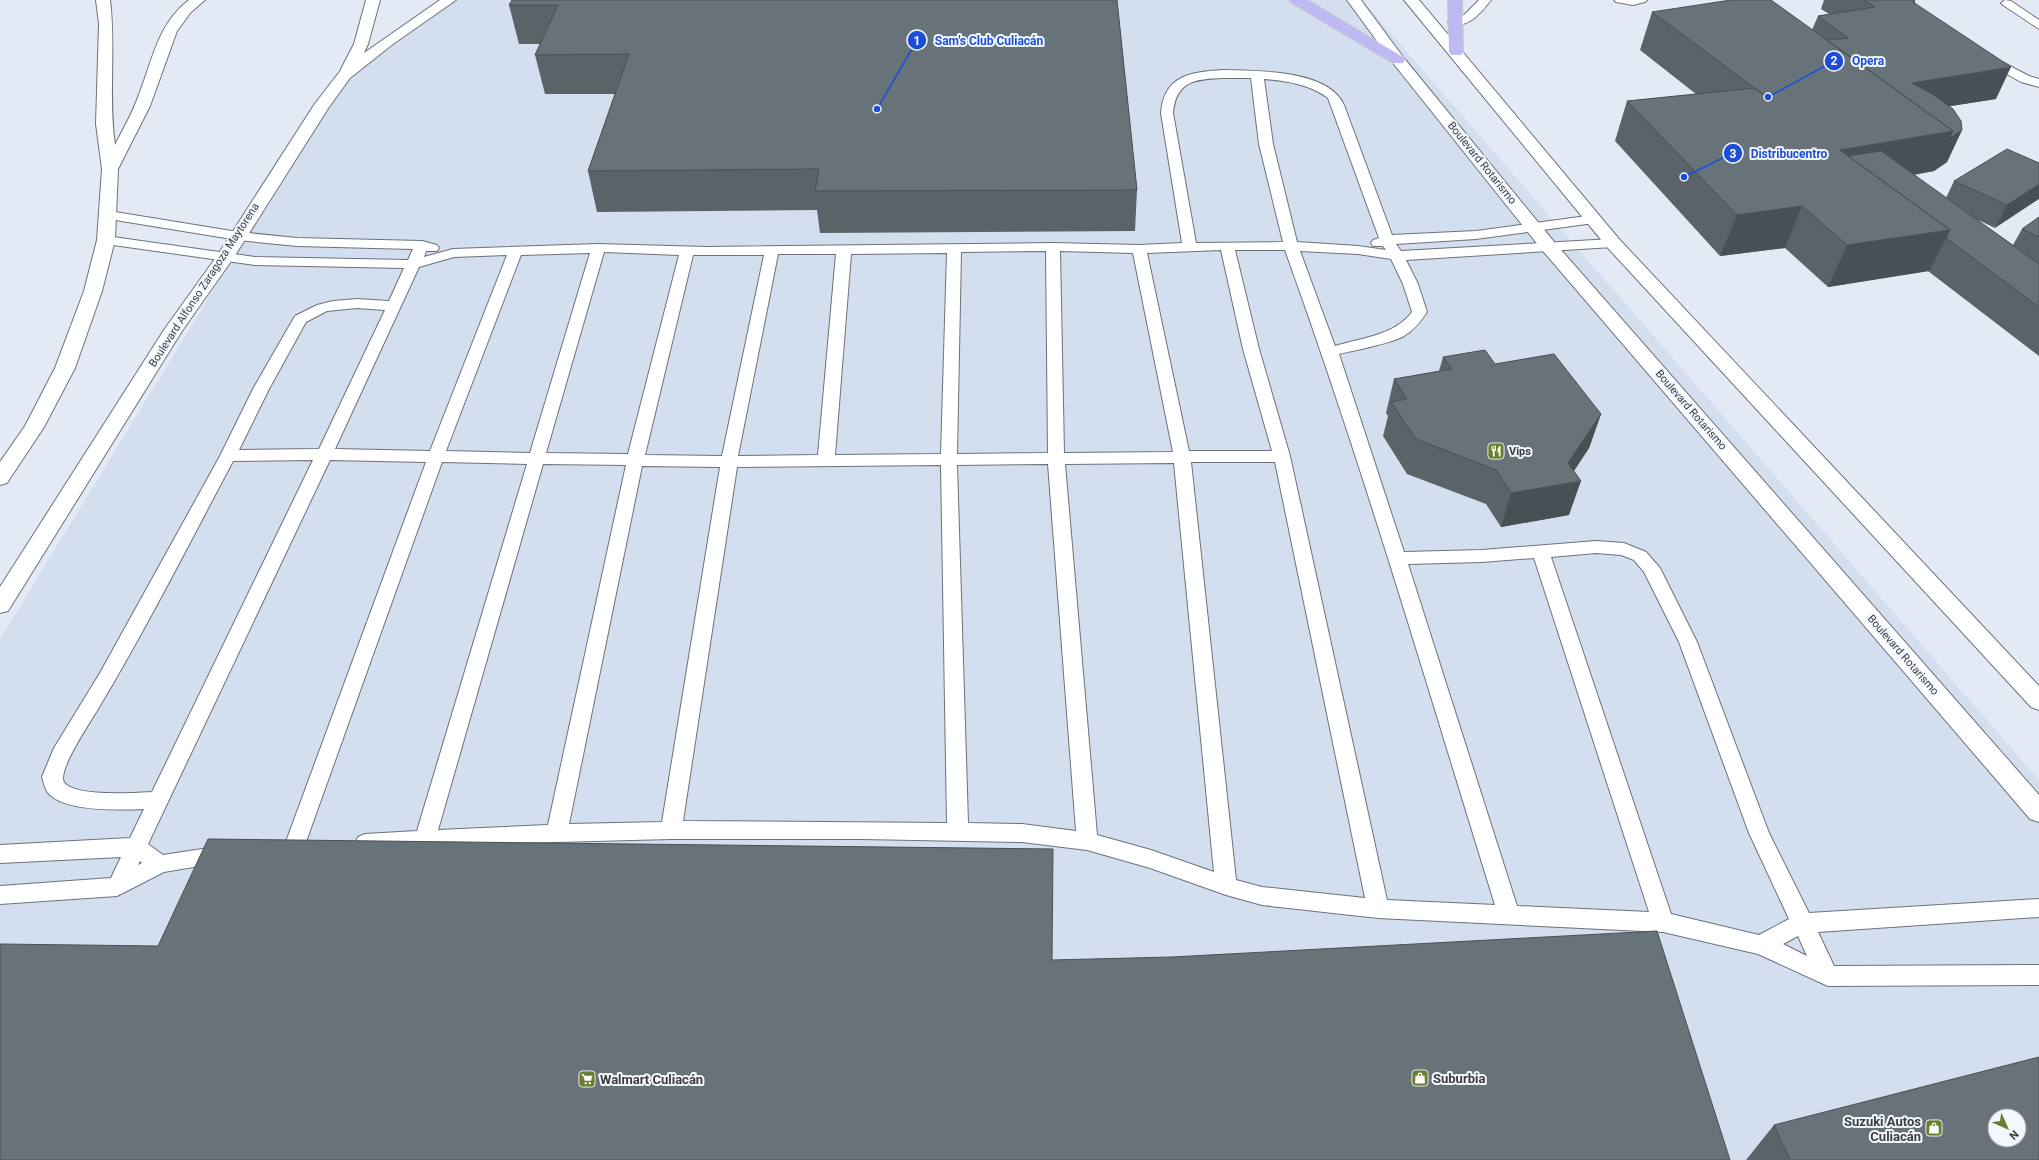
<svg xmlns="http://www.w3.org/2000/svg" width="2039" height="1160" viewBox="0 0 2039 1160" font-family="Roboto,sans-serif">
  <rect width="100%" height="100%" fill="#e3eaf5"/>
  <path fill="#d3deef" fill-rule="evenodd" d="M455,0h907l677,780v380h-2039v-521l345,-564zM1995,1116h24v24h-24z"/>
  <g fill="none" stroke-linecap="round" stroke-linejoin="round">
    <g stroke="#6c727b" stroke-width="2">
      <path id="lane" d="M1479,0h12c-10,13 -23,29 -41,24l-2,-2 2,-2 14,-5z
        M1614,0h33l-2,2 -12,3 -17,-3z
        M2005,0l6,1 28,19v9l-36,-24 -2,-2z
        M1989,55l40,21 10,3v8l-18,-5 -36,-20 -2,-3z
        M1223,70c33,1 105,-1 121,35l48,130 84,-4 118,-16 5,1 2,3 -2,3 -5,1 -118,16 -80,5 5,7 212,-12 5,1 2,3 -2,3 -5,1 -207,13 12,24 9,28c-6,9 -13,18 -23,24 -15,8 -48,14 -65,18l65,198 78,-2 114,-9 28,2 22,9 14,16 37,74 72,191 40,80 230,-14v18l-221,15 16,34 205,-1v20l-211,1 -70,-32 -95,-22 -285,-14 -116,-13 -36,-10 -76,-27 -63,-18 -65,-8 -160,-3h-191l-153,4 -153,9 -7,-3 -3,-6 3,-6 7,-3 52,-3 110,-367 -85,-2 -140,391 -7,3 -7,-3 -4,-6 142,-385 -96,-2 -182,384 15,11 59,-9 7,3 4,6 -4,6 -65,11 -47,24 -117,8v-18l111,-8 10,-21 -121,6v-18l130,-7 14,-29c-23,1 -78,3 -95,-15 -4,-4 -5,-11 -7,-17l12,-29 46,-75 120,-217 33,-67 42,-73 22,-11 16,-4 24,-2 32,2 15,-33 -149,-3 -149,-21 -5,-1 -2,-3 2,-3 5,-1 149,21 153,3 5,-11 -116,-3 -59,-6 -129,-21 -5,-1 -2,-3 2,-3 5,-1 129,21 59,6 125,3 15,4 2,3 -2,3h-11l-2,6 29,-8 145,-5 109,3 346,-4 86,2 43,-2 -21,-130c3,-38 30,-41 62,-43zM1223,78h28l8,66 24,98 -87,1 -23,-130c3,-32 22,-34 50,-35zM1264,79c22,2 45,5 64,19l51,140 -6,2 -2,3 2,3h10l3,4 -28,-4 -61,-4 -24,-98zM1221,250l22,99 29,102h-83l-42,-198zM1235,250h50c78,216 142,436 210,655l-108,-5 -97,-444 -31,-107zM1046,251l2,202 -91,1 4,-202zM1060,251l73,2 40,199 -109,1zM1300,251l58,3 33,5 12,25 9,28c-17,23 -50,26 -77,34zM604,252l75,3 -51,199 -82,-1zM590,253l-60,200 -84,-2 75,-196zM947,253l-6,201 -106,1 16,-201zM778,254h58l-18,201 -80,1zM507,255l-77,196 -95,-2 84,-182 35,-10zM693,255h71l-42,201 -77,-1zM357,308l28,2 -66,139 -80,1 30,-61 37,-67 21,-11zM313,460l-161,332c-16,1 -79,5 -88,-10 -7,-11 27,-61 34,-73 48,-80 91,-165 135,-248zM1191,462h84l90,436 -103,-11 -26,-7zM1174,463l40,409 -63,-22 -54,-15 -32,-371zM543,464l83,1 -78,360 -110,5zM1048,464l28,367 -54,-7 -54,-1 -11,-358zM941,465l6,358 -264,-2 54,-354zM642,466l78,1 -58,355 -93,2zM1596,553l25,2 13,5 10,12 35,70 70,191 40,86 -30,16 -88,-21 -120,-357zM1534,558l115,354 -132,-6 -109,-342 74,-2zM140,861l2,2 -4,2zM1798,936l9,20 -24,-12z"/>
    </g>
    <g stroke="#6c727b" stroke-width="2">
      <path id="secondary" d="M96,0h14c6,48 -2,97 5,145 8,-16 17,-31 23,-48 14,-34 19,-73 51,-97h16l-14,12 -14,19 -27,75 -32,63 -3,71 -13,51 -27,77 -31,59 -37,56 -7,2v-23l25,-36 30,-58 29,-77 13,-51 5,-71 -6,-45 3,-100z
        M366,0h14l-12,44 -4,9 76,-53h16l-63,44 -43,34 -21,29 -95,150 -52,74 -174,280 -8,2v-26l164,-257 53,-74 97,-151 27,-35v-1l13,-25z
        M1347,0h14l42,57 152,186 484,552v27l-9,-3 -487,-568 -150,-188z
        M1404,0h15l200,239 420,447v24l-8,-3 -424,-460z"/>
    </g>
    <g stroke="#c8c9ca" stroke-width="2">
      <path id="primary" d="M1290,0h17l96,57 2,3 -2,3h-10l-101,-60z
        M1448,0h14l1,52 -2,3h-10l-2,-3z"/>
    </g>
    <use href="#lane" fill="#fff" fill-rule="evenodd"/>
    <use href="#secondary" fill="#fff" fill-rule="evenodd"/>
    <use href="#primary" fill="#beb8f3" fill-rule="evenodd"/>
  </g>
  <path fill="#596368" d="M1117,0l20,190 -2,41 -315,2 -3,-23 -220,2 -9,-41 27,-77h-70l-10,-39 5,-11h-21l-10,-39z
    M1824,0h90l1,1v2l81,96 -46,7 12,24 -15,32 -13,9 -20,4 32,23 8,-17 85,-18 -44,65 -19,-9 37,26 9,-16 17,-12v139l-111,-85 -100,16 -43,-39 -65,8 -105,-115 12,-40 69,-7 -56,-44 12,-38 160,18 6,-14 11,-2 -8,-5z
    M1443,357l52,7 106,50 -12,34 -15,23 -5,44 -68,12 -15,-23 -79,-30 -24,-38 5,-20 -2,-3 8,-34 45,-8z
    M1774,1125l265,35h-293z"/>
  <path fill="#495055" d="M2011,67l-15,32 -83,13 -1,-29z
    M1962,130l-15,32 -13,9 -64,11 -30,-32z
    M2039,184v15l-44,29 12,-23z
    M1802,206l-17,42 -65,8 17,-41z
    M1950,230l-21,41 -101,16 19,-42z
    M1601,414l-12,34 -24,36 16,-3 -12,34 -68,12 10,-34 57,-30z"/>
  <path fill="#687379" stroke="#495055" fill-rule="evenodd" d="M512,0h605l20,190 -322,1 4,-22 -231,2 41,-117 -94,1 23,-50h-49z
    M1731,0h40l182,131 -113,19 110,80 -103,15 -45,-39 -65,9 -110,-114 128,-13 9,7 -112,-83z
    M1864,0h50l1,1 -2,1 98,65 -99,16 22,12 19,14 8,12 1,9 -13,9 4,-8 -126,-91 21,-2 -30,-22 57,-9z
    M2007,149l32,14v21l-32,21 -53,-24z
    M1881,151l158,113v43l-93,-69 4,-8 -102,-74z
    M2039,217v20l-17,-8z
    M1485,350l10,14 59,-10 47,60 -33,49 13,18 -70,12 -15,-23 -80,-31 -25,-37 16,-3 -13,-20 58,-10 -9,-12z
    M208,839l845,10 -1,111 120,-3 485,-26 73,229h-1730v-216l158,2z
    M2039,1057v103h-249l-16,-35zM1995,1116h24v24h-24z"/>
  <defs>
    <g id="restaurant-square" transform="scale(0.9)"><rect x="-9" y="-9" width="18" height="18" rx="4" fill="#698032" stroke="#f3f7fe"/><path d="M-5-6h1v4h1v-4h1v4h1v-4h1v5L-1.5 .5V6h-2V.5L-5-1ZM5-6V6H3V1.5H1.5Q1.5-4 5-6Z" fill="#fff"/></g>
    <g id="shop-square" transform="scale(0.9)"><rect x="-9" y="-9" width="18" height="18" rx="4" fill="#698032" stroke="#f3f7fe"/><path d="M-5-2.5h2.3a2.7 3.5 0 0 1 5.4 0H5L5.5 6h-11ZM-1.5-2.5h3a1.5 2.3 0 0 0-3 0Z" fill="#fff"/></g>
    <g id="supermarket-square" transform="scale(0.9)"><rect x="-9" y="-9" width="18" height="18" rx="4" fill="#698032" stroke="#f3f7fe"/><path d="M-6-5.5h2.5l.6 2H6L4.5 2H-2.5L-4.4-4H-6ZM-1.5 3.2a1.3 1.3 0 1 0 .1 0ZM3 3.2a1.3 1.3 0 1 0 .1 0Z" fill="#fff"/></g>
  </defs>
  <g fill-rule="evenodd">
    <use href="#restaurant-square" x="1496" y="451"/>
    <use href="#shop-square" x="1420" y="1078"/>
    <use href="#supermarket-square" x="587" y="1079"/>
    <use href="#shop-square" x="1934" y="1128"/>
  </g>
  <g text-anchor="middle" dominant-baseline="central" stroke-width="4" stroke-linejoin="round" paint-order="stroke">
    <g font-size="11" fill="#3a3d41" stroke="#f3f7fe">
      <text transform="translate(1482 163) rotate(51)">Boulevard Rotarismo</text>
      <text transform="translate(204 285) rotate(-57)">Boulevard Alfonso Zaragoza Maytorena</text>
      <text transform="translate(1691 410) rotate(49)">Boulevard Rotarismo</text>
      <text transform="translate(1903 655) rotate(49)">Boulevard Rotarismo</text>
    </g>
    <g font-size="11" font-weight="bold" fill="#3a3d41" stroke="#f3f7fe" text-anchor="start">
      <text x="1509" y="451">Vips</text>
    </g>
    <g font-size="13" font-weight="bold" fill="#3a3d41" stroke="#f3f7fe" text-anchor="start">
      <text x="1433" y="1078">Suburbia</text>
      <text x="600" y="1079">Walmart Culiacán</text>
      <text x="1921" y="1121" text-anchor="end">Suzuki Autos<tspan x="1921" dy="15">Culiacán</tspan></text>
    </g>
  </g>
  <path fill="none" stroke="#1d4ed8" stroke-width="1.5" d="M877 109L917 40M1768 97L1834 61M1684 177L1733 153"/>
  <g fill="#1d4ed8" stroke="#f3f7fe" stroke-width="1.5">
    <circle cx="877" cy="109" r="4"/>
    <circle cx="1768" cy="97" r="4"/>
    <circle cx="1684" cy="177" r="4"/>
    <circle cx="917" cy="40" r="10"/>
    <circle cx="1834" cy="61" r="10"/>
    <circle cx="1733" cy="153" r="10"/>
  </g>
  <g font-size="12" text-anchor="middle" font-weight="bold" fill="#fff">
    <text x="917" y="45">1</text>
    <text x="1834" y="65">2</text>
    <text x="1733" y="158">3</text>
  </g>
  <g font-size="12" text-anchor="middle" font-weight="bold" fill="#1d4ed8" stroke="#f3f7fe" stroke-width="4" stroke-linejoin="round" paint-order="stroke">
    <text x="989" y="45">Sam's Club Culiacán</text>
    <text x="1868" y="65">Opera</text>
    <text x="1789" y="158">Distribucentro</text>
  </g>
  <g transform="translate(2007 1128) rotate(135)"><circle r="19" fill="#f3f7fe" stroke="#a9adb2"/>
  <path d="M0-3L7 15L0 10L-7 15Z" fill="#698032"/>
  <text y="-6" font-size="11" font-weight="bold" text-anchor="middle" fill="#3a3d41">N</text>
  </g>
</svg>
